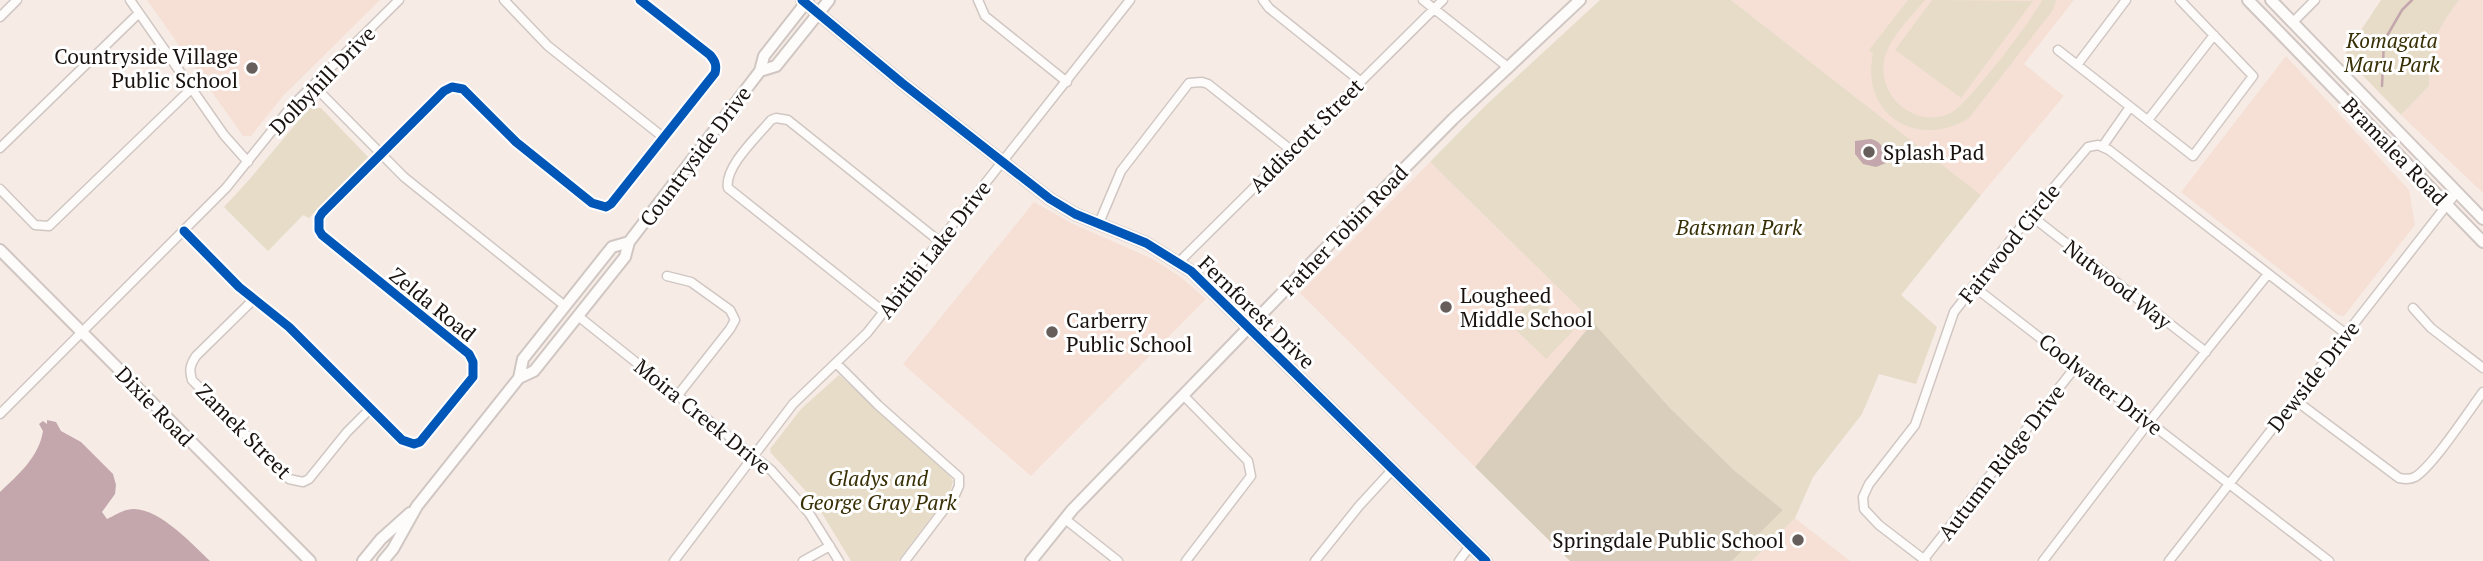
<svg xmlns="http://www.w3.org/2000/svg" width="2483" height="561" viewBox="0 0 2483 561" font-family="'PT Serif',serif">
  <rect width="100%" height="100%" fill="#f6ebe5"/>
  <path fill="#f6e0d6" d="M147,0h233l-97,96 -32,40h-8z
    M1731,0h343l-50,64 40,32 -83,99z
    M2459,0h24v193l-82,-78 28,-29v-27l8,-28z
    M2286,56l123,134 6,35 -71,91 -6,-1 -157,-123z
    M1430,162l163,160 -118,145 -175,-174z
    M1034,202l37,21 82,36 29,19 24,21 -175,177 -128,-112z
    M1795,518l55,43h-98z"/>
  <path fill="#e6dcc8" d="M1600,0h131l250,195 -80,100 36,32 -21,57 -37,-10 -17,40 -49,63 -18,41 -43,43h-20l51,-51 -48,-39 -65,-63 -77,-86 -163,-160 54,-55z
    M1908,0h17c-14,17 -34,36 -40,57 -10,38 30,73 66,56 16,-8 83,-95 91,-113h14l-3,10 -84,108c-51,32 -109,-3 -96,-64l-4,-4z
    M1932,0l101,1 -72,97 -66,-48z
    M2381,0h78c-24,33 -31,45 -30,86l-28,29 -57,-59z
    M309,108h12l47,49 -59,61 -6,-3 -35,36 -44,-44 25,-27z
    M1536,296l37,35 -27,28 -37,-36z
    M839,375l110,100 4,6 -3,11 -52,69h-47l-37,-61 -43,-47 -1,-4 31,-40z"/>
  <path fill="#d8cebb" d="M1593,322l77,86 65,63 48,39 -51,51h-162l-95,-94z"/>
  <path fill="#c3a7ac" d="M1871,139c13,3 13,13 15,24l-10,4 -13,-3 -8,-10v-13z
    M47,420l9,2 5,9 20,11 32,32 3,11 -1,9 -13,18 5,7c7,-3 14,-8 20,-9 27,-8 66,35 83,51h-210v-69c18,-17 39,-35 43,-61l-4,-7 4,-3 4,3z"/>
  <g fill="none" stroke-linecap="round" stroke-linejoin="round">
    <path stroke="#c3a7ac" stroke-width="2.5" d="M2382,86l2,-45 18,-31 10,-10"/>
    <g stroke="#d0c7c3" stroke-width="11">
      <path id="street" d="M130,0l94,135 24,27
        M504,0l44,46 115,91
        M978,0l7,16 82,66
        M1263,0l6,8 91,73
        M1423,0l86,68
        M0,17l17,-17
        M2293,22l22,-22
        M2058,50l135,106 60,-80 -73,-76
        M2077,65l49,-65
        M313,85l91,92 161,129
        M2148,120l66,-85
        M2102,147l28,-40
        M0,148l139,-135
        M0,189l35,36 14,1 142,-137
        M2030,215l176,137
        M1099,223l22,-52 68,-88 13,-1 6,2 83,66
        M184,231l55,56 50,40 113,113 12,4 6,-2 53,-65v-15l-4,-8 -147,-119 -3,-5v-12l3,-5 122,-122 8,-4 11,2 53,53 76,61 14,4 5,-3 104,-131c2,-8 0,-12 -5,-18l-70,-55
        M1179,262l264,-262
        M667,276l24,6 39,28 5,10 -5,9 -52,66
        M1973,286l356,275
        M254,299l-58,57c-6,9 -7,14 -4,24l97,99 14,3 6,-3 38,-47 23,-23
        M2413,308l18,20 52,40
        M884,312l-156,-124c-4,-21 29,-51 43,-68l5,-2 12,2 151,121
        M578,316l193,154 38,43 30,48
        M836,363l42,42 81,72v9l-4,9 -50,66
        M1184,396l64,65 3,15 -65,85
        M2295,400l104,78c5,1 10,2 16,-1 18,-11 53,-65 68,-85
        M0,414l226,-226 65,-81 108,-107
        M1065,519l53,42
        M1924,559l153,-194
        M674,561l119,-157 74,-71 263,-333
        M803,561l27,-15
        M1315,561l44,-55 34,-37
        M1459,561l11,-15
        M1926,561l-47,-36 -15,-16 -1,-12 6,-13 46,-59 39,-113 74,-94 60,-71 10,-2 11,5 237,184
        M2043,561l106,-139 119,-148
        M2169,561l288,-369"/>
    </g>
    <g stroke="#d0c7c3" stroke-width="14">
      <path id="secondary" d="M802,0l100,83 148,116 25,15 71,29 45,28 295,290
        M2248,0l235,242
        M2271,0l212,219
        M760,71l16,-5 53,-66
        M0,250l310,311
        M519,378l4,-19 89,-112 17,-5
        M363,561l18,-22 29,-26
        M383,561l10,-12 24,-43 102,-128 15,-7 91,-114 4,-15 131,-171 4,-15 44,-56
        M1031,561l41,-51 243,-251 138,-140 127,-119"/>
    </g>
    <use href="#street" stroke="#fefcfb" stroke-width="8"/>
    <use href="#secondary" stroke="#fefcfb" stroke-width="10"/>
    <g stroke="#fff" stroke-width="13">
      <path id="cycleway" d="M802,0l100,83 148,116 25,15 71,29 45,28 295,290
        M184,231l55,56 50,40 113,113 12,4 6,-2 53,-65v-15l-4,-8 -147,-119 -3,-5v-12l3,-5 122,-122 8,-4 11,2 53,53 76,61 14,4 5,-3 104,-131c2,-8 0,-12 -5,-18l-70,-55"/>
    </g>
    <use href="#cycleway" stroke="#0057b8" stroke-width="9"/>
  </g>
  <g fill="#665e5a" stroke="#fff" stroke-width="2.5">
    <circle cx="252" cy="68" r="7"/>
    <circle cx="1869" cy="152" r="7"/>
    <circle cx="1446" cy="307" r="7"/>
    <circle cx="1052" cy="332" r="7"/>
    <circle cx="1798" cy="540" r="7"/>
  </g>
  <g text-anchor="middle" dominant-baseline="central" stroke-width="6" stroke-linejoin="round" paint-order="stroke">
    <g font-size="21" font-style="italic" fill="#382f04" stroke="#fff">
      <text x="2392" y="40">Komagata<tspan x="2392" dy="24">Maru Park</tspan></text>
      <text x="1739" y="227">Batsman Park</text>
      <text x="878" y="478">Gladys and<tspan x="878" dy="24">George Gray Park</tspan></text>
    </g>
    <g font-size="21" fill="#19120f" stroke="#fff" text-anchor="start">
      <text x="238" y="56" text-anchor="end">Countryside Village<tspan x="238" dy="24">Public School</tspan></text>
      <text x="1883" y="152">Splash Pad</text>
      <text x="1460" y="295">Lougheed<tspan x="1460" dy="24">Middle School</tspan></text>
      <text x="1066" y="320">Carberry<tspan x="1066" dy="24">Public School</tspan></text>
      <text x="1784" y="540" text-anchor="end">Springdale Public School</text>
    </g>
    <g font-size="21" fill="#19120f" stroke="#fff">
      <text transform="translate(322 80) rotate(-46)">Dolbyhill Drive</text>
      <text transform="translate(1306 135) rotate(-45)">Addiscott Street</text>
      <text transform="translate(2395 151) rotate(46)">Bramalea Road</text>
      <text transform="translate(695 156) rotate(-53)">Countryside Drive</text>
      <text transform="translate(1344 230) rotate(-46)">Father Tobin Road</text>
      <text transform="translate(2009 243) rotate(-51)">Fairwood Circle</text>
      <text transform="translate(934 249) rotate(-52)">Abitibi Lake Drive</text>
      <text transform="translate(2118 284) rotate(38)">Nutwood Way</text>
      <text transform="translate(433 304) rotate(39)">Zelda Road</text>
      <text transform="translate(1257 312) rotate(44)">Fernforest Drive</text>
      <text transform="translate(2313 376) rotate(-52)">Dewside Drive</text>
      <text transform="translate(2101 384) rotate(38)">Coolwater Drive</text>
      <text transform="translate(155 406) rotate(46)">Dixie Road</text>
      <text transform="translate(703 416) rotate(39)">Moira Creek Drive</text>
      <text transform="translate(244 431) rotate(45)">Zamek Street</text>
      <text transform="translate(2001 462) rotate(-52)">Autumn Ridge Drive</text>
    </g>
  </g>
</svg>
